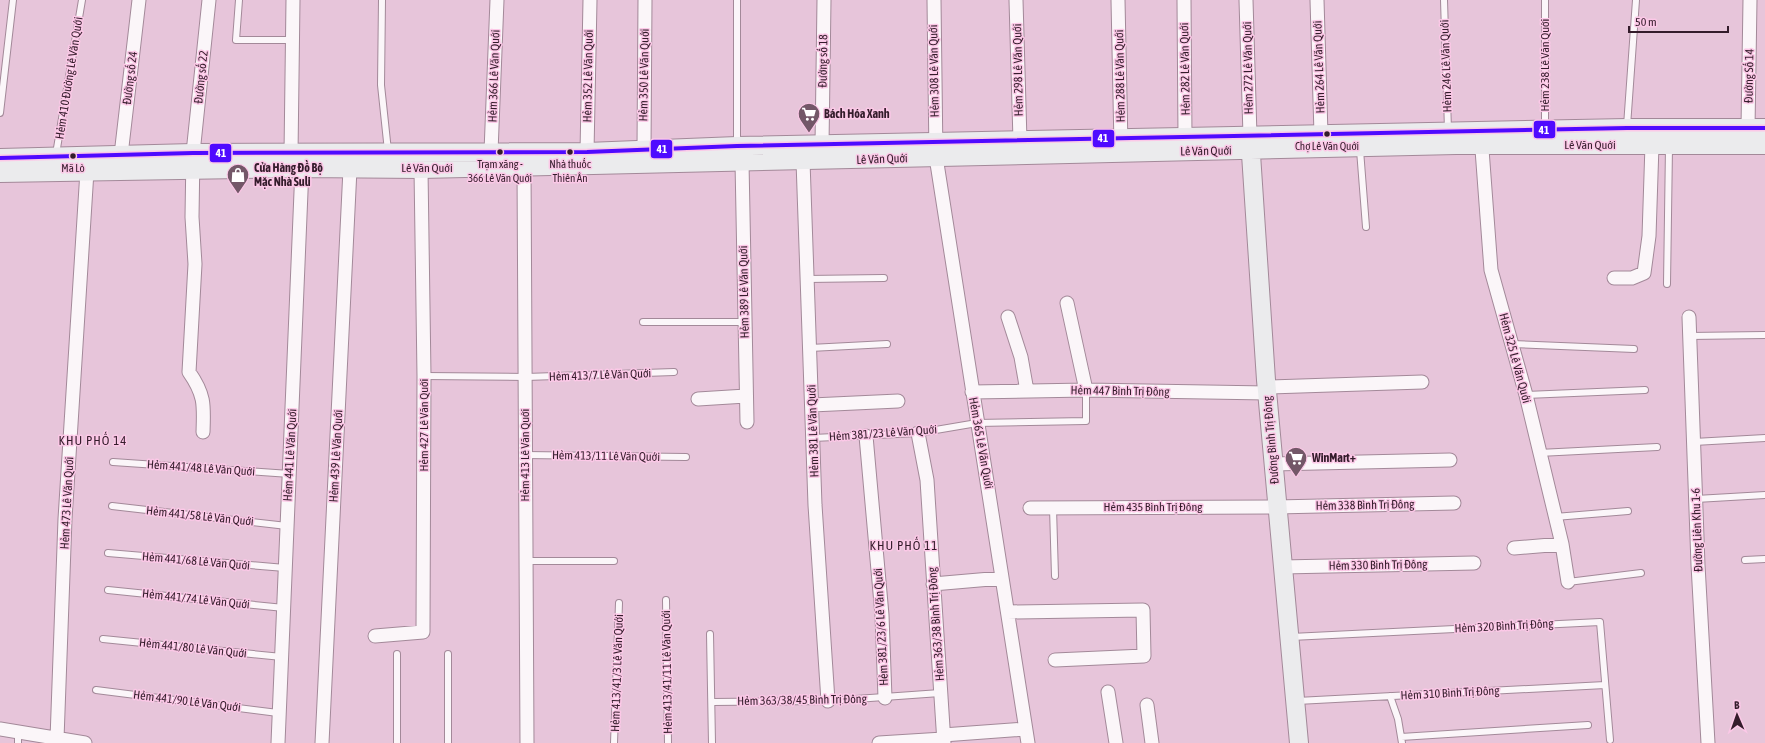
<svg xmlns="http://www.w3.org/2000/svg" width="1765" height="743" viewBox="0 0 1765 743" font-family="'Asap Condensed',sans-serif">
  <rect width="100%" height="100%" fill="#e7c5da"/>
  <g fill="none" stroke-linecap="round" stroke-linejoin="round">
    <g stroke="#a38999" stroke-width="8">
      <path id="lane" d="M239,0l-3,40h57
        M382,0l-1,85 7,66
        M1444,0l4,130
        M0,113l13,-113
        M1627,126l9,-126
        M1545,128v-128
        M737,144v-144
        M1360,150l6,77
        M56,154l26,-154
        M807,279l77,-1
        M1667,284l2,-137
        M643,322h101
        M1689,336l76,-1
        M1512,344l122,5
        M810,348l77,-4
        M424,376l102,1 148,-5
        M1526,395l119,-5
        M813,438l105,-5 59,-10 109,-2v-31
        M1694,442l71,-4
        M1539,453l118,-6
        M525,455l161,2
        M113,462l177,12
        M1696,499l69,-4
        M112,506l175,20
        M1053,508l2,68
        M1555,517l73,-6
        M108,553l177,15
        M1745,560l20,-1
        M526,561h88
        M1568,582l73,-9
        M108,590l176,18
        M666,600l2,143
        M710,634l2,109
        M1291,637l309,-15 10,118
        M103,639l179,18
        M96,690l182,23
        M1390,696l8,23 4,24
        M1297,701l308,-16
        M712,702l116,-1 112,-8
        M1401,737l187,-12
        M18,743v-11
        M397,743v-89
        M448,743v-89
        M614,743l5,-140"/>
    </g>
    <g stroke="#a38999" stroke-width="15">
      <path id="street" d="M934,0l2,157 92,586
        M1016,0l4,141
        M1118,0l3,146
        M1184,0l1,137
        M1246,0l4,136
        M1317,0l4,134
        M1748,128l2,-128
        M1481,136l10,134 35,125 36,149 6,38
        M822,145l2,-145
        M644,149l1,-149
        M491,152l6,-152
        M587,152l3,-152
        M291,154l2,-154
        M121,155l18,-155
        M803,161l12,344 13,196
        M742,162l5,260
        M524,166l3,577
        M1614,278h18l12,-5 5,-37 3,-91
        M1067,303l19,87
        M1008,317l13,40 6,34
        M1689,317l9,248 10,178
        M1267,387l155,-5
        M972,392l114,-2 181,3
        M698,399l48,-3
        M812,405l86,-4
        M203,432c1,-27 2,-37 -14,-60l6,-108 -3,-47 1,-64 16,-153
        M918,433l9,47 17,263
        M866,436l16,179 3,83
        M1273,464l177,-4
        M1030,508l246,-1 178,-4
        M1514,548l48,-4
        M1282,567l192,-4
        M933,584l69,-6
        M1008,612l135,-2 1,46 -89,4
        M375,636l48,-4 1,-256 -3,-207
        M1108,692l8,51
        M1147,705l5,38
        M0,729l85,14
        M943,735l82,-6
        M57,739l8,-220 22,-348
        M278,743l24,-575
        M322,743l28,-574
        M879,743l64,-4"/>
    </g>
    <g stroke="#a38999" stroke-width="20">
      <path id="secondary" d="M1250,139l16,241 33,363
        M0,158l193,-5 394,-1 150,-6 890,-18h138
        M0,173l302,-5 119,1 1035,-24h309"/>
    </g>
    <use href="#lane" stroke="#fbf6f9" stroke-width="6"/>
    <use href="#street" stroke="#fbf6f9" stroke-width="13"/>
    <use href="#secondary" stroke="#ebebed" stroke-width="18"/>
    <g stroke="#fcc8e7" stroke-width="7">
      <path id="bus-1" d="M0,158l193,-5 394,-1 150,-6 890,-18h138"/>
    </g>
    <use href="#bus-1" stroke="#4f0aff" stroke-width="4"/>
  </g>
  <defs>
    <g id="supermarket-pin" transform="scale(1.15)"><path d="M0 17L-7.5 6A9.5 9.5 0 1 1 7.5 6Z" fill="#735768" stroke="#fcc8e7"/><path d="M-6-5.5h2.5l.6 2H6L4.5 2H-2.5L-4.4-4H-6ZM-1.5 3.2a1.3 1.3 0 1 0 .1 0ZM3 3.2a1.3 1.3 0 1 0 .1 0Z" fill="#fff"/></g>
    <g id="shop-pin" transform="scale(1.15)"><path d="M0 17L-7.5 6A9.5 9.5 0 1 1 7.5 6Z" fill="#735768" stroke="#fcc8e7"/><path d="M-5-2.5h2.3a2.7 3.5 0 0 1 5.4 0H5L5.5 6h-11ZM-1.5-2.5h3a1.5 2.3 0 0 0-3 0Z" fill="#fff"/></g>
  </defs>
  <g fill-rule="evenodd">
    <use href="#supermarket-pin" x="809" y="114"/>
    <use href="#shop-pin" x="238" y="175"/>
    <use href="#supermarket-pin" x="1296" y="458"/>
  </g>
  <g fill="#341c2b" stroke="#fcc8e7" stroke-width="1.5">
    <circle cx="1327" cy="134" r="3.5"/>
    <circle cx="500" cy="152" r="3.5"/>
    <circle cx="570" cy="152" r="3.5"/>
    <circle cx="73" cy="156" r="3.5"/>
  </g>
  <g text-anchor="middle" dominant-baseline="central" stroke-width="3" stroke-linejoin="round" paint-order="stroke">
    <g font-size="11" fill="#341c2b" stroke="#fcc8e7">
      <text x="1327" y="146">Chợ Lê Văn Quới</text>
      <text x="500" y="164">Trạm xăng -<tspan x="500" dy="14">366 Lê Văn Quới</tspan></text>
      <text x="570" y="164">Nhà thuốc<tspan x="570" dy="14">Thiên Ân</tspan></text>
      <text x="73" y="168">Mã Lò</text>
    </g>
    <g font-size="12" fill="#341c2b" stroke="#fcc8e7">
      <text transform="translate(823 61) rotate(-89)">Đường số 18</text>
      <text transform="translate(1545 65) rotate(-90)">Hẻm 238 Lê Văn Quới</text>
      <text transform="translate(1446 66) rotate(-92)">Hẻm 246 Lê Văn Quới</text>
      <text transform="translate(1319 67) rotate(-92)">Hẻm 264 Lê Văn Quới</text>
      <text transform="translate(1248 68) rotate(-91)">Hẻm 272 Lê Văn Quới</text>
      <text transform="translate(1185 69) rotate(-91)">Hẻm 282 Lê Văn Quới</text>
      <text transform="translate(1018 70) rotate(-91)">Hẻm 298 Lê Văn Quới</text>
      <text transform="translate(934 71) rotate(-91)">Hẻm 308 Lê Văn Quới</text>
      <text transform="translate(644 75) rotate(-89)">Hẻm 350 Lê Văn Quới</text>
      <text transform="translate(494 76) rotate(-88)">Hẻm 366 Lê Văn Quới</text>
      <text transform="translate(588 76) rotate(-89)">Hẻm 352 Lê Văn Quới</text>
      <text transform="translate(1120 76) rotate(-91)">Hẻm 288 Lê Văn Quới</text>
      <text transform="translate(1749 76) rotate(-89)">Đường Số 14</text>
      <text transform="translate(201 77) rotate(-84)">Đường số 22</text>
      <text transform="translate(69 78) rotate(-81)">Hẻm 410 Đường Lê Văn Quới</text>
      <text transform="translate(130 78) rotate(-83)">Đường số 24</text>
      <text x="1590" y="145">Lê Văn Quới</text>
      <text transform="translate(1206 151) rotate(-1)">Lê Văn Quới</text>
      <text transform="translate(882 159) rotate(-2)">Lê Văn Quới</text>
      <text x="427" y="168">Lê Văn Quới</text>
      <text transform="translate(744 292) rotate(-91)">Hẻm 389 Lê Văn Quới</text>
      <text transform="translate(1515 358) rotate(75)">Hẻm 325 Lê Văn Quới</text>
      <text transform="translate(600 375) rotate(-2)">Hẻm 413/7 Lê Văn Quới</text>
      <text transform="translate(1120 391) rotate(1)">Hẻm 447 Bình Trị Đông</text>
      <text transform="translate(424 425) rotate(-90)">Hẻm 427 Lê Văn Quới</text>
      <text transform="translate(813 431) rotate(-92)">Hẻm 381 Lê Văn Quới</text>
      <text transform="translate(883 433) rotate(-4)">Hẻm 381/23 Lê Văn Quới</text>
      <text transform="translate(1271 440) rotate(-95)">Đường Bình Trị Đông</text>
      <text transform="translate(981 443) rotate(80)">Hẻm 365 Lê Văn Quới</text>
      <text transform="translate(290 455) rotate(-87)">Hẻm 441 Lê Văn Quới</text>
      <text transform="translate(525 455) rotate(-90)">Hẻm 413 Lê Văn Quới</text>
      <text transform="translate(336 456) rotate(-87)">Hẻm 439 Lê Văn Quới</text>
      <text transform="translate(606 456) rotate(1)">Hẻm 413/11 Lê Văn Quới</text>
      <text transform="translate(201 468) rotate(4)">Hẻm 441/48 Lê Văn Quới</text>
      <text transform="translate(67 503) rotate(-87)">Hẻm 473 Lê Văn Quới</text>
      <text transform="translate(1365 505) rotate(-1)">Hẻm 338 Bình Trị Đông</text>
      <text x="1153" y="507">Hẻm 435 Bình Trị Đông</text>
      <text transform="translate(200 516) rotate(6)">Hẻm 441/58 Lê Văn Quới</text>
      <text transform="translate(1697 530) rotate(-92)">Đường Liên Khu 1-6</text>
      <text transform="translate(196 561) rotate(5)">Hẻm 441/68 Lê Văn Quới</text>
      <text transform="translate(1378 565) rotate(-1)">Hẻm 330 Bình Trị Đông</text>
      <text transform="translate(196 599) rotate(6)">Hẻm 441/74 Lê Văn Quới</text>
      <text transform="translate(936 624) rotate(-94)">Hẻm 363/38 Bình Trị Đông</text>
      <text transform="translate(1504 626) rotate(-3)">Hẻm 320 Bình Trị Đông</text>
      <text transform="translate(881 627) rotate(-93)">Hẻm 381/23/6 Lê Văn Quới</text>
      <text transform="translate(193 648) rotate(6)">Hẻm 441/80 Lê Văn Quới</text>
      <text transform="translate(667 672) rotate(-91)">Hẻm 413/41/11 Lê Văn Quới</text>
      <text transform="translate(617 673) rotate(-88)">Hẻm 413/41/3 Lê Văn Quới</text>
      <text transform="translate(1450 693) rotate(-3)">Hẻm 310 Bình Trị Đông</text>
      <text transform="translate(802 700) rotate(-1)">Hẻm 363/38/45 Bình Trị Đông</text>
      <text transform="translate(187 701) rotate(7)">Hẻm 441/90 Lê Văn Quới</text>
    </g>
    <g font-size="12" font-weight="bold" fill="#341c2b" stroke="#fcc8e7" text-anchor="start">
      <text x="824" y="114">Bách Hóa Xanh</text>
      <text x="254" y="168">Cửa Hàng Đồ Bộ<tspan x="254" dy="14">Mặc Nhà Suli</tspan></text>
      <text x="1312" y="458">WinMart+</text>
    </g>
    <g font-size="13" letter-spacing="1" fill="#341c2b" stroke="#fcc8e7">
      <text x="93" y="440">KHU PHỐ 14</text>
      <text x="904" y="545">KHU PHỐ 11</text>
    </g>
  </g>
  <g stroke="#fcc8e7" stroke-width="1.5">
    <rect x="1533" y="120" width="23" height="19" rx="4" fill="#4f0aff"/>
    <rect x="1092" y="129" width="23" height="19" rx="4" fill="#4f0aff"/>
    <rect x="650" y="139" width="23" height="20" rx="4" fill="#4f0aff"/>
    <rect x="209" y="143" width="23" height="20" rx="4" fill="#4f0aff"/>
  </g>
  <g font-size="11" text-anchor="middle" font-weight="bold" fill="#fff">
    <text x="1544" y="134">41</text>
    <text x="1103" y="142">41</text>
    <text x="662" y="153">41</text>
    <text x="221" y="157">41</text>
  </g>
  <g transform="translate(1737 715) rotate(358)" stroke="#fcc8e7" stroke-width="3" paint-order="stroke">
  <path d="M0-3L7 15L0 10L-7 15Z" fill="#341c2b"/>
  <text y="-6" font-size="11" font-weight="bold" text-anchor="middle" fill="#341c2b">B</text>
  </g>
  <path d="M1629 26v6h99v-6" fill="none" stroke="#341c2b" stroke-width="2"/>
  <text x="1635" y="26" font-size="12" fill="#341c2b" stroke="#fcc8e7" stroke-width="3" paint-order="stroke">50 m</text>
</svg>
